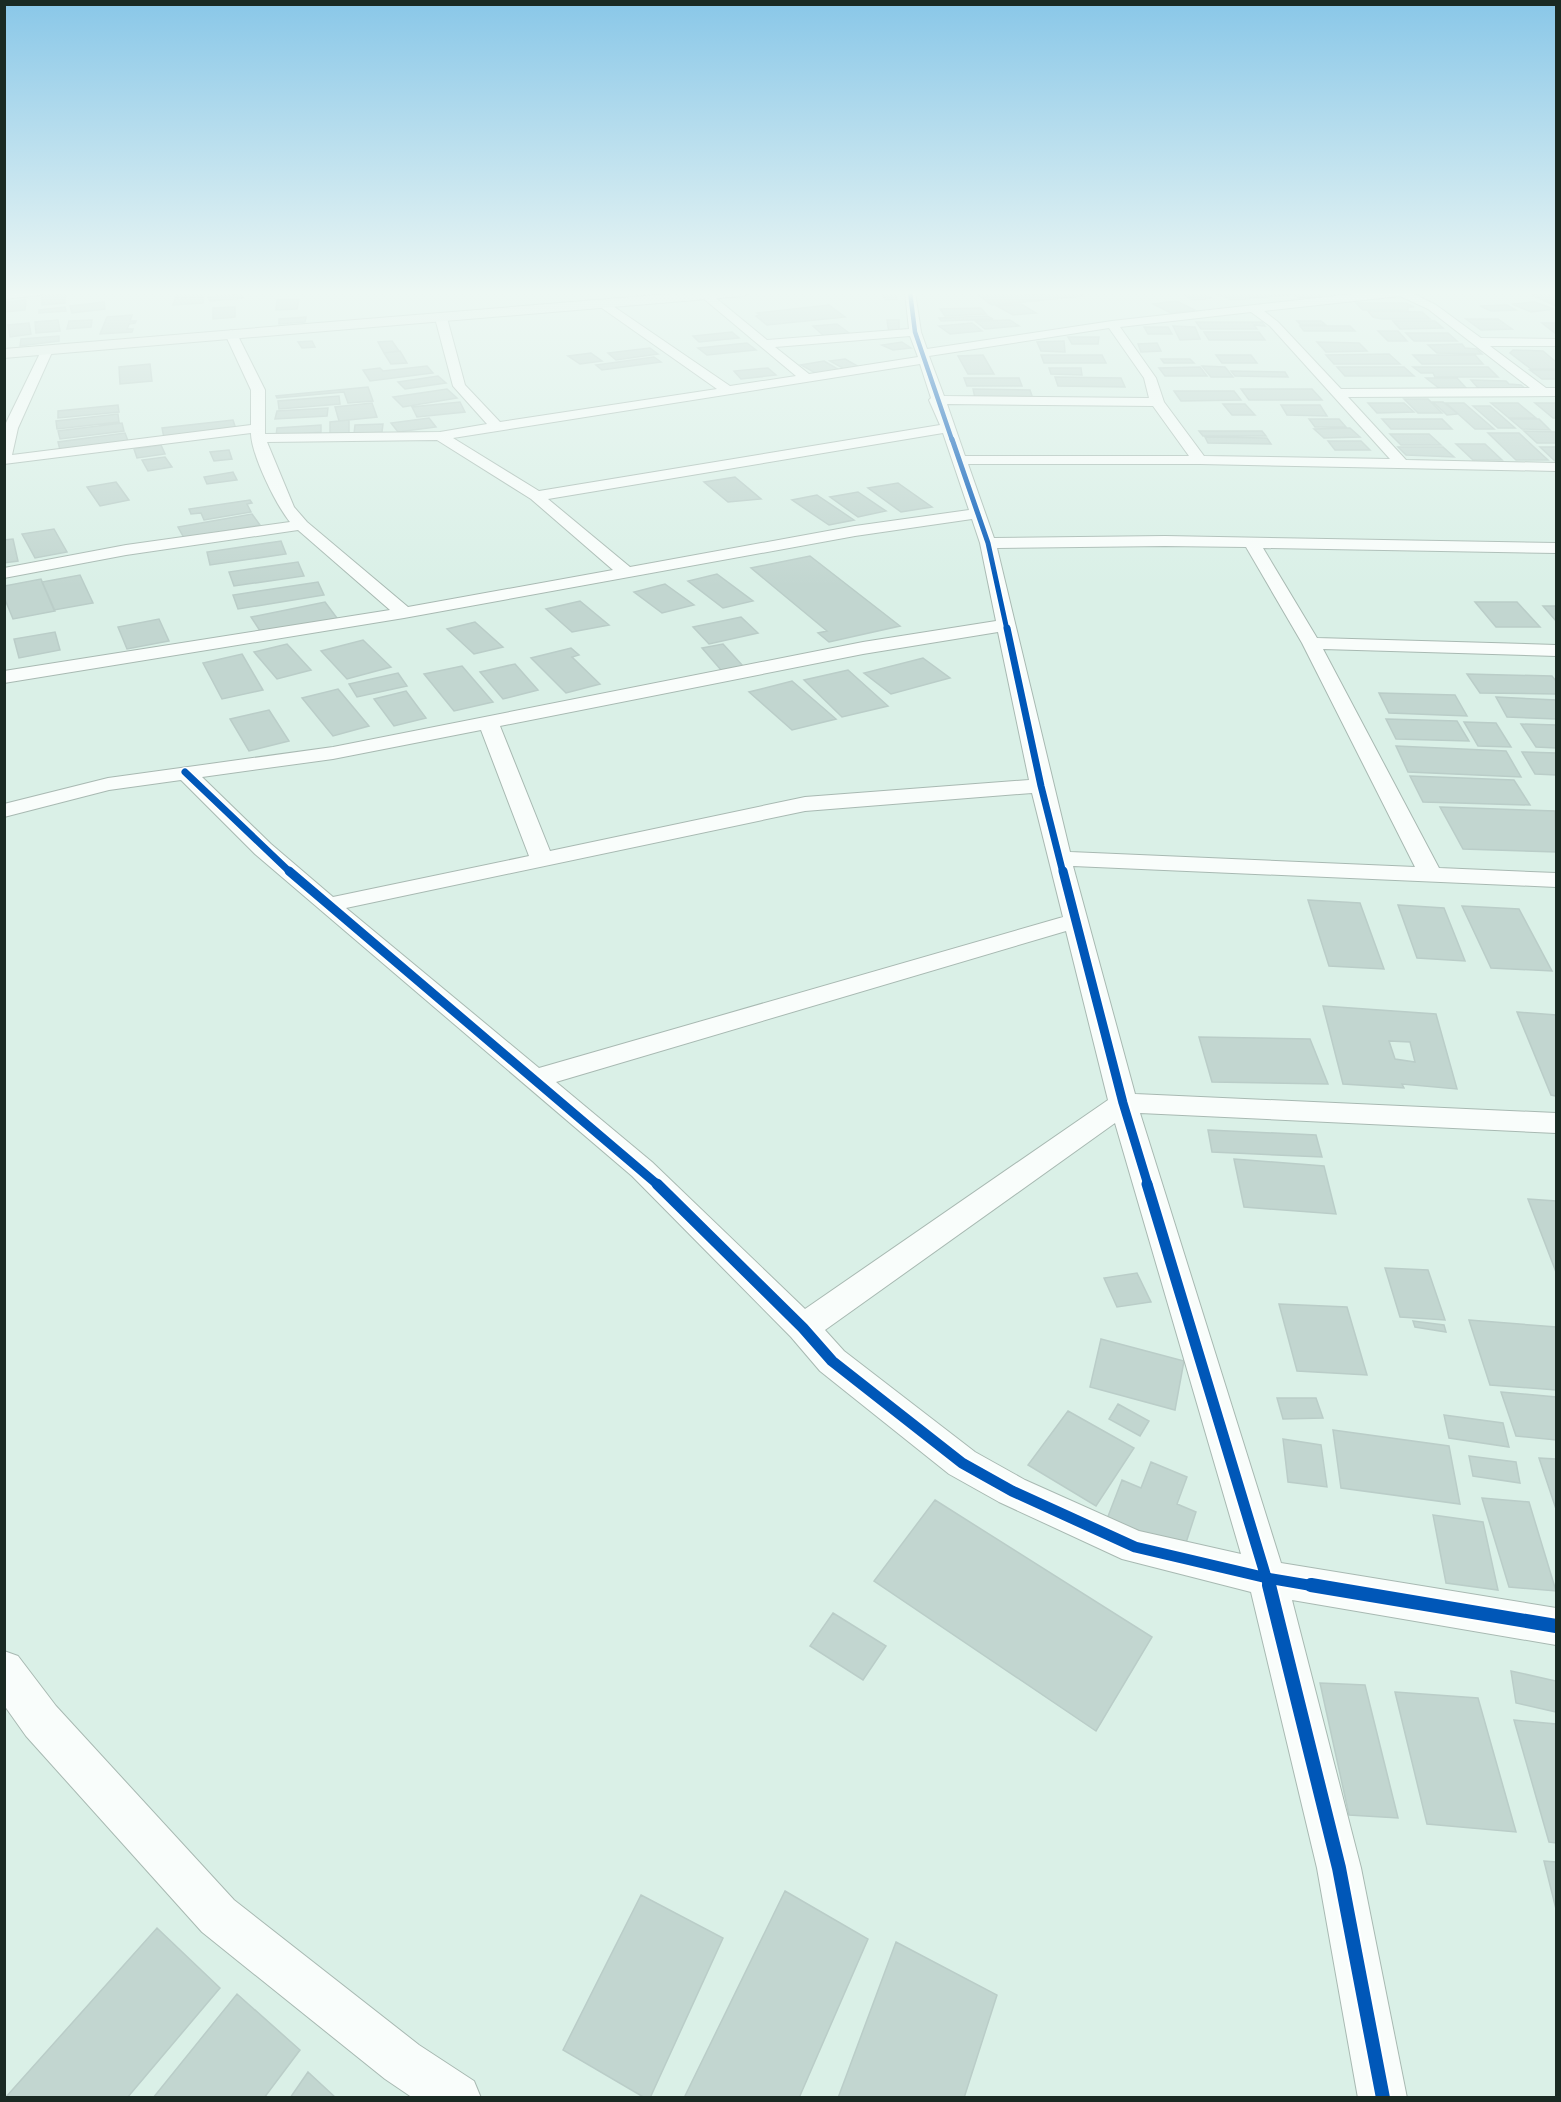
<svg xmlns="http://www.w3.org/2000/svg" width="1561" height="2102" viewBox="0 0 1561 2102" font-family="Figtree,sans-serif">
  <rect width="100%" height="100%" fill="#daf0e7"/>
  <path fill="#c2d6d0" stroke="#bacdc8" stroke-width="1.5" fill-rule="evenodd" d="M175,292h28l1,4 -29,2z
    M894,292l3,7 -11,1 -7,-8z
    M974,292h43l4,3 57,-3 6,4 -92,9z
    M1200,292l12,6 -19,2 -12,-7z
    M1234,292h48l6,3 -56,5 -15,-6z
    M1285,292h29l8,4 -22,2z
    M1550,292l6,2v12l-24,-11z
    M65,294v9l-23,2v-9z
    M241,294l2,4 -33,3 -2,-4z
    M204,297l-1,6 -30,2 2,-6z
    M299,299l-2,10 -21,1 1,-10z
    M26,300l-1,10 -21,2v-10z
    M1176,301l19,9 -24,3 -18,-9z
    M104,302l1,7 -33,4 -2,-7z
    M1535,302l19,7 -23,3 -19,-8z
    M1356,303h50l8,4h-6v3h-45z
    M1021,304l15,9 -23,2 -16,-9z
    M829,305l16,12 -78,8 -11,-9 4,-1 -3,-2z
    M1507,305l9,5 -25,1 -11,-5z
    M65,307l1,4 -27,2v-3z
    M235,307v10l-22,2v-11z
    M981,308l5,6 -41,2 -5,-7z
    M1368,311l54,1 8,7h-48l-9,-2z
    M132,315l-2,6h6l-1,2 -6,1 -2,5h6l-1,3 -32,2 7,-17z
    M987,316l6,3 -52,2 -2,-3z
    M306,317l-1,5 -26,2v-5z
    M1466,319h32l14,10 -31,1z
    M58,320l2,11 -24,2 -1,-11z
    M92,320l-1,7 -24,2 2,-8z
    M887,320h12v12l-10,1z
    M1010,320l9,6 -34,3 -10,-8z
    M1297,321h24l5,4h-25z
    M1393,321h42l8,7 -43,1z
    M1196,322h66l3,4 -11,-1 3,4h-56z
    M29,323l2,11 -21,3 -2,-12z
    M972,323l10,8 -32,3 -11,-8z
    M1542,323h14v11z
    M837,324l12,9 -25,3 -11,-10z
    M1173,326l22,1 5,12 -20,1z
    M1300,326h50l5,5h-51z
    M1144,327h24l4,7h-24z
    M1378,331h20l9,10h-19z
    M732,332l7,6 -40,4 -6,-6z
    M1204,332h55l6,8h-56z
    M1406,333h42l9,8h-43z
    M59,336v5l-39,5 1,-7z
    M1068,337h31l-1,7h-26z
    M312,341l3,6 -13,1 -4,-6z
    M392,341l7,10 -15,2 -6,-11z
    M1064,341l1,11 -24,-1 -4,-9z
    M902,342l9,6 -18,2 -11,-5z
    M1317,342l42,1 8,8 -41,1z
    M747,343l9,7 -49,5 -9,-7z
    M1157,343l4,8 -20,1 -3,-8z
    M1462,344l3,4 12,1 5,5 -45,-1 -9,-8z
    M650,348l8,6 -42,6 -8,-7z
    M1513,350l30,1 13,11v7h-25l-21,-16z
    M400,351l7,12 -16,1 -7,-11z
    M591,353l11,8 -22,3 -12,-8z
    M1389,354l11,10h-66l-8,-9z
    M983,355l11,19h-26l-10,-18z
    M1041,355h61l4,8h-62z
    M1216,355h35l6,8h-35z
    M1413,355h62l8,9h-61z
    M654,357l7,5 -59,8 -6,-5z
    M845,359l16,9 -15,2 -16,-9z
    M1161,359h29l4,4h-30z
    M824,361l17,10 -24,3 -16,-9z
    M150,364l2,17 -32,3 -1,-17z
    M427,366l6,7 -63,8 -7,-11 17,-2 3,3z
    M1202,366l23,1 8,10h-22z
    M1200,367l7,9h-42l-6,-8z
    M1337,367h67l10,9h-69z
    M1413,367h75l10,10h-63l-2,-4h-12z
    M768,368l8,7 -35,4 -7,-8z
    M1049,368h32l1,7 -31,-1z
    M1530,370h26v9h-14z
    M1231,371l54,1 3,5 -53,-1z
    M438,376l8,7 -41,6 -7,-7z
    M1055,377l66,1 4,9 -67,-1z
    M964,378h55l3,8h-55z
    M1426,378h31l10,11h-27z
    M1471,380l35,1 3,3 12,1 6,5 -48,-1z
    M368,387l5,14 -25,2 -4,-11 -67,6 -1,-2z
    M447,389l10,9 -54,9 -10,-10z
    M973,389l57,1 3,9 -58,-1z
    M1241,389h71l10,11h-73z
    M1174,391h60l7,9 -60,1z
    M339,396l1,8 -61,5 -1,-8z
    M1404,399h24l14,14h-24z
    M460,402l5,10 -48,5 -5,-10z
    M1433,402h10l15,12 -11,1z
    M372,403l5,14 -38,4 -4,-14z
    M1368,403h36l10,9 -37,1z
    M1446,403h18l30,26h-19z
    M1491,403h27l18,15h-27z
    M1535,403h21v15h-3z
    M1223,404h22l10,11h-23z
    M118,405l1,7 -61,6v-7z
    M1281,405h39l7,11 -40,-1z
    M1473,406h17l25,22h-17z
    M328,408l-1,8 -52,3 2,-8z
    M118,414l1,8 -62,7 -1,-8z
    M429,418l7,9 -38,5 -7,-9z
    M1309,419h30l7,8h-31z
    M1382,419h60l10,10h-61z
    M1510,419h29l11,11 -28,-1z
    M233,420l3,9 -72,9 -2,-10z
    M349,420v15l-19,1v-14z
    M122,423l2,8 -64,8 -2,-8z
    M383,424l-1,8 -28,2 1,-9z
    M321,425v7l-45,4 1,-8z
    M1350,428l10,9 -36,1 -10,-9z
    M1199,431h63l4,5h-63z
    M1524,431l32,1v11h-19z
    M125,433l3,8 -68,9 -2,-8z
    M1488,433h31l29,27h-32z
    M1390,434h39l12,11h-40z
    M1205,437l62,1 4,6 -63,-1z
    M1328,441h33l9,9h-35z
    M1456,444h29l17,16h-29z
    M161,445l4,9 -28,4 -3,-9z
    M1398,447h45l11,10 -48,-2z
    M1540,447h16v14h-1z
    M229,450l3,9 -18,2 -4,-9z
    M165,457l7,10 -24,4 -6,-11z
    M233,472l4,8 -30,4 -3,-7z
    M735,477l26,22 -33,3 -24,-20z
    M116,482l13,18 -29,6 -13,-19z
    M898,483l34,24 -31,5 -33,-24z
    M858,492l28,19 -28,6 -28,-20z
    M817,495l37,25 -25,5 -37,-25z
    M250,500l2,3 -5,1 4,8 -47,8 -3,-7 -10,1 -2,-5z
    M252,514l8,11 -76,13 -6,-11z
    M54,529l13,23 -32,6 -13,-24z
    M13,539l5,22 -14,2v-23z
    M281,541l5,13 -76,11 -3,-13z
    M810,556l90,70 -71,16 -11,-9 9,-2 -76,-63z
    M298,562l6,14 -70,10 -5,-14z
    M717,574l36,27 -30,7 -35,-27z
    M80,575l13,28 -39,7 -12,-28z
    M41,579l14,32 -42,8 -9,-22v-11z
    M318,582l6,13 -86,14 -5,-14z
    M665,584l29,21 -32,8 -28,-21z
    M580,601l29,24 -37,7 -26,-23z
    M325,602l12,16 -75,16 -11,-17z
    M1475,602h42l23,25h-44z
    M1543,606h13v15z
    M741,617l17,16 -49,11 -16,-17z
    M159,619l10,22 -42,8 -9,-22z
    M475,622l28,25 -29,7 -27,-25z
    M55,632l5,18 -41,8 -5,-19z
    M363,640l28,27 -44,12 -26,-28z
    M287,644l24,26 -34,9 -23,-27z
    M723,644l20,22 -22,4 -19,-22z
    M571,648l8,7 -7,2 28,27 -34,9 -35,-35z
    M242,654l21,36 -41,9 -19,-36z
    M923,658l27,20 -59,16 -27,-21z
    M515,664l23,26 -35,9 -23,-27z
    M462,666l31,36 -39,9 -30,-37z
    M848,670l40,36 -46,11 -38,-37z
    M398,673l9,13 -50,11 -8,-13z
    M1467,674l85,2 4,5v13l-76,-1z
    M792,681l44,38 -44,11 -43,-38z
    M338,689l31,37 -36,10 -31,-38z
    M406,691l20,27 -32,8 -20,-27z
    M1379,693l76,2 12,21 -78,-3z
    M1496,697l60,3v19l-49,-2z
    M269,710l20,31 -40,10 -19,-32z
    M1386,719l71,2 12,20 -73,-2z
    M1464,722l32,1 15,24 -33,-1z
    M1521,724l35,1v23l-20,-1z
    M1396,746l110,5 15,26 -113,-5z
    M1522,752l34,1v22l-21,-1z
    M1410,776l104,4 16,25 -107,-3z
    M1440,807l115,4 1,41 -93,-3z
    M1308,900l52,3 24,66 -55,-3z
    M1398,905l46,3 21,53 -48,-3z
    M1462,906l57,3 33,62 -61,-3z
    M1323,1006l113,8 21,75 -55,-5 2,4 -61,-4zM1389,1041l21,1 5,20 -20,-3z
    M1517,1012l39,3v81l-5,-1z
    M1199,1037l111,2 18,45 -116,-2z
    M1208,1130l108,5 6,22 -110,-5z
    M1234,1159l90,7 12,48 -92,-7z
    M1528,1199l28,2v71z
    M1385,1268l43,2 17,50 -45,-3z
    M1137,1273l14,29 -34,5 -13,-29z
    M1279,1304l68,3 20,68 -70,-4z
    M1469,1320l87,7v63l-66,-5z
    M1413,1321l31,4 2,7 -31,-5z
    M1101,1339l83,22 -9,49 -85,-23z
    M1501,1392l55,5v43l-40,-4z
    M1277,1398h39l7,20 -40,1z
    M1118,1404l31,17 -9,15 -31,-17z
    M1068,1411l66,37 -38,58 -68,-41z
    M1444,1415l59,8 6,24 -60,-9z
    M1333,1430l116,16 11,58 -119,-16z
    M1283,1439l38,6 6,42 -39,-5z
    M1469,1456l47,6 4,21 -47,-7z
    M1539,1458l17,1v50z
    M1151,1462l36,15 -10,27 19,8 -13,40 -76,-33 15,-39 19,8z
    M1482,1498l47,4 27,89 -47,-4z
    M935,1500l217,137 -56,94 -222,-150z
    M1433,1515l50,7 15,68 -52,-7z
    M833,1613l53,33 -23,34 -53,-34z
    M1511,1671l45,10v31l-40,-9z
    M1320,1683l45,2 33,133 -49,-3z
    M1395,1692l83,6 38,134 -89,-8z
    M1514,1720l42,4v119l-7,-1z
    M1544,1861l12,1v47z
    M785,1891l83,48 -69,159h-115z
    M641,1895l82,43 -73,160h-5l-82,-48z
    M157,1928l63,60 -93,110h-122z
    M896,1942l101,53 -33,103h-126z
    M237,1994l63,56 -36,48h-111z
    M308,2072l28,26h-46z"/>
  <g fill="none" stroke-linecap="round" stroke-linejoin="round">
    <g stroke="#a8b9b2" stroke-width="2">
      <path id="minor" d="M45,292l-5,3 -36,4v-6z
        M905,292h10l6,40 6,17 185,-28 259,-29h39l26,13 45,33 75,1v7h-66l56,42h10v8l-208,1 58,63 150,3v8l-356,-7h-232l26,74 171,-2 391,7v10l-293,-5 54,90 239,7v11l-233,-7 116,219 117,5v14l-483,-21 62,228 421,19v20l-416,-20 141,450 275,45v37l-264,-45 69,268 46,230h-49l-41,-230 -66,-276 -129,-33 -123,-57 -50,-28 -129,-103 -29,-34 -159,-161 -377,-322 -74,-74 -72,10 -105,27v-13l104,-26 225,-31 530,-105 133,-21 -16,-78 -8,-24 -117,17 -451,82 -400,65v-12l386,-61 -92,-80 -172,25 -122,23v-10l122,-23 164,-23c-14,-17 -39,-68 -39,-89l-247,31v-37l39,-80 10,3 -35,78 -6,27 239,-30v-35l-26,-56 6,-4 6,4 28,56v44l175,-2 47,-8 -34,-38 -18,-68 2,-2 10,2 18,67 35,37 217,-33 -118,-83v-4h8l123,84 66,-10 -93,-78v-4h8l56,46 142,-11zM1400,296l28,13 102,79 -189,1 -63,-67 -14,-11zM1251,312l19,14 120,133 -186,-3 -40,-54 -8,-24 -36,-51zM1109,328l35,50 5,20 -205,-2 -15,-40zM910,336l8,21 -109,17 -34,-27zM920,364l11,34 -2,2 11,25 -401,66 -86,-53zM947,404l206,2 36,50h-224zM943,433l26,77 -114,16 -225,41 -82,-68zM437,440l94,59 82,71 -205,37 -101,-85 -13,-15 -27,-65zM1165,546l81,1 56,96 113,224 -345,-15 -73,-304zM998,632l31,148 -224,17 -255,54 -50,-125 363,-72zM481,730l48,126 -196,41 -62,-53 -69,-67 131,-18zM1032,793l31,124 -524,151 -193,-160 459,-97zM1066,931l42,169 -303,209 -153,-147 -96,-80zM1115,1123l126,431 -102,-23 -114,-51 -50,-28 -131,-101 -19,-21z
        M4,1651l14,5 38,50 178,194 185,145 55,36 7,17h-68l-28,-19 -183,-147 -176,-196 -22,-31z"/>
    </g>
    <g stroke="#a8b9b2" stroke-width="2">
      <path id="secondary" d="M693,292h57l-7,4 -739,62v-9z"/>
    </g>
    <use href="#minor" fill="#f9fdfb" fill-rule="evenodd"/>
    <use href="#secondary" fill="#e9f2ed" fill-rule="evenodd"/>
    <g stroke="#fff" stroke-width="6">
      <path id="cycleway-far5" d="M910,292l5,40 37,108"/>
    </g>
    <g stroke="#fff" stroke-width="8">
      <path id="cycleway-far4" d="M952,439l36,104 19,87"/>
    </g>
    <g stroke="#fff" stroke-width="10">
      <path id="cycleway-far3" d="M1007,628l34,158 22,87
        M185,772l106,101"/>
    </g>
    <g stroke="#fff" stroke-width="13">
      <path id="cycleway-far2" d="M289,871l369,314
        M1063,871l60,232 25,82"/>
    </g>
    <g stroke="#fff" stroke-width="15">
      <path id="cycleway-far1" d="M657,1184l146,144 29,33 130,102 50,28 123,56 132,31 53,9
        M1147,1184l122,403"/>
    </g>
    <g stroke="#fff" stroke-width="18">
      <path id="cycleway" d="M1269,1585l70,283 44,230
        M1311,1585l245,41"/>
    </g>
    <use href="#cycleway-far5" stroke="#0057b8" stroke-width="4.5"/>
    <use href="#cycleway-far4" stroke="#0057b8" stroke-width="5"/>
    <use href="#cycleway-far3" stroke="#0057b8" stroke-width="7"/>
    <use href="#cycleway-far2" stroke="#0057b8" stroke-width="9"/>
    <use href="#cycleway-far1" stroke="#0057b8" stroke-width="11"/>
    <use href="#cycleway" stroke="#0057b8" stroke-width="14"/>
  </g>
  <linearGradient id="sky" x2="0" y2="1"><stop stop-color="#89c7e8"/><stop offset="0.5" stop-color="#eef8f4"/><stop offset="1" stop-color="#eef8f4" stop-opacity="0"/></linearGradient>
  <rect width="1561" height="586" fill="url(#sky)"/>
  <rect width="1561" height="2102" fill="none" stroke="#1a2a23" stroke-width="12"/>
</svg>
